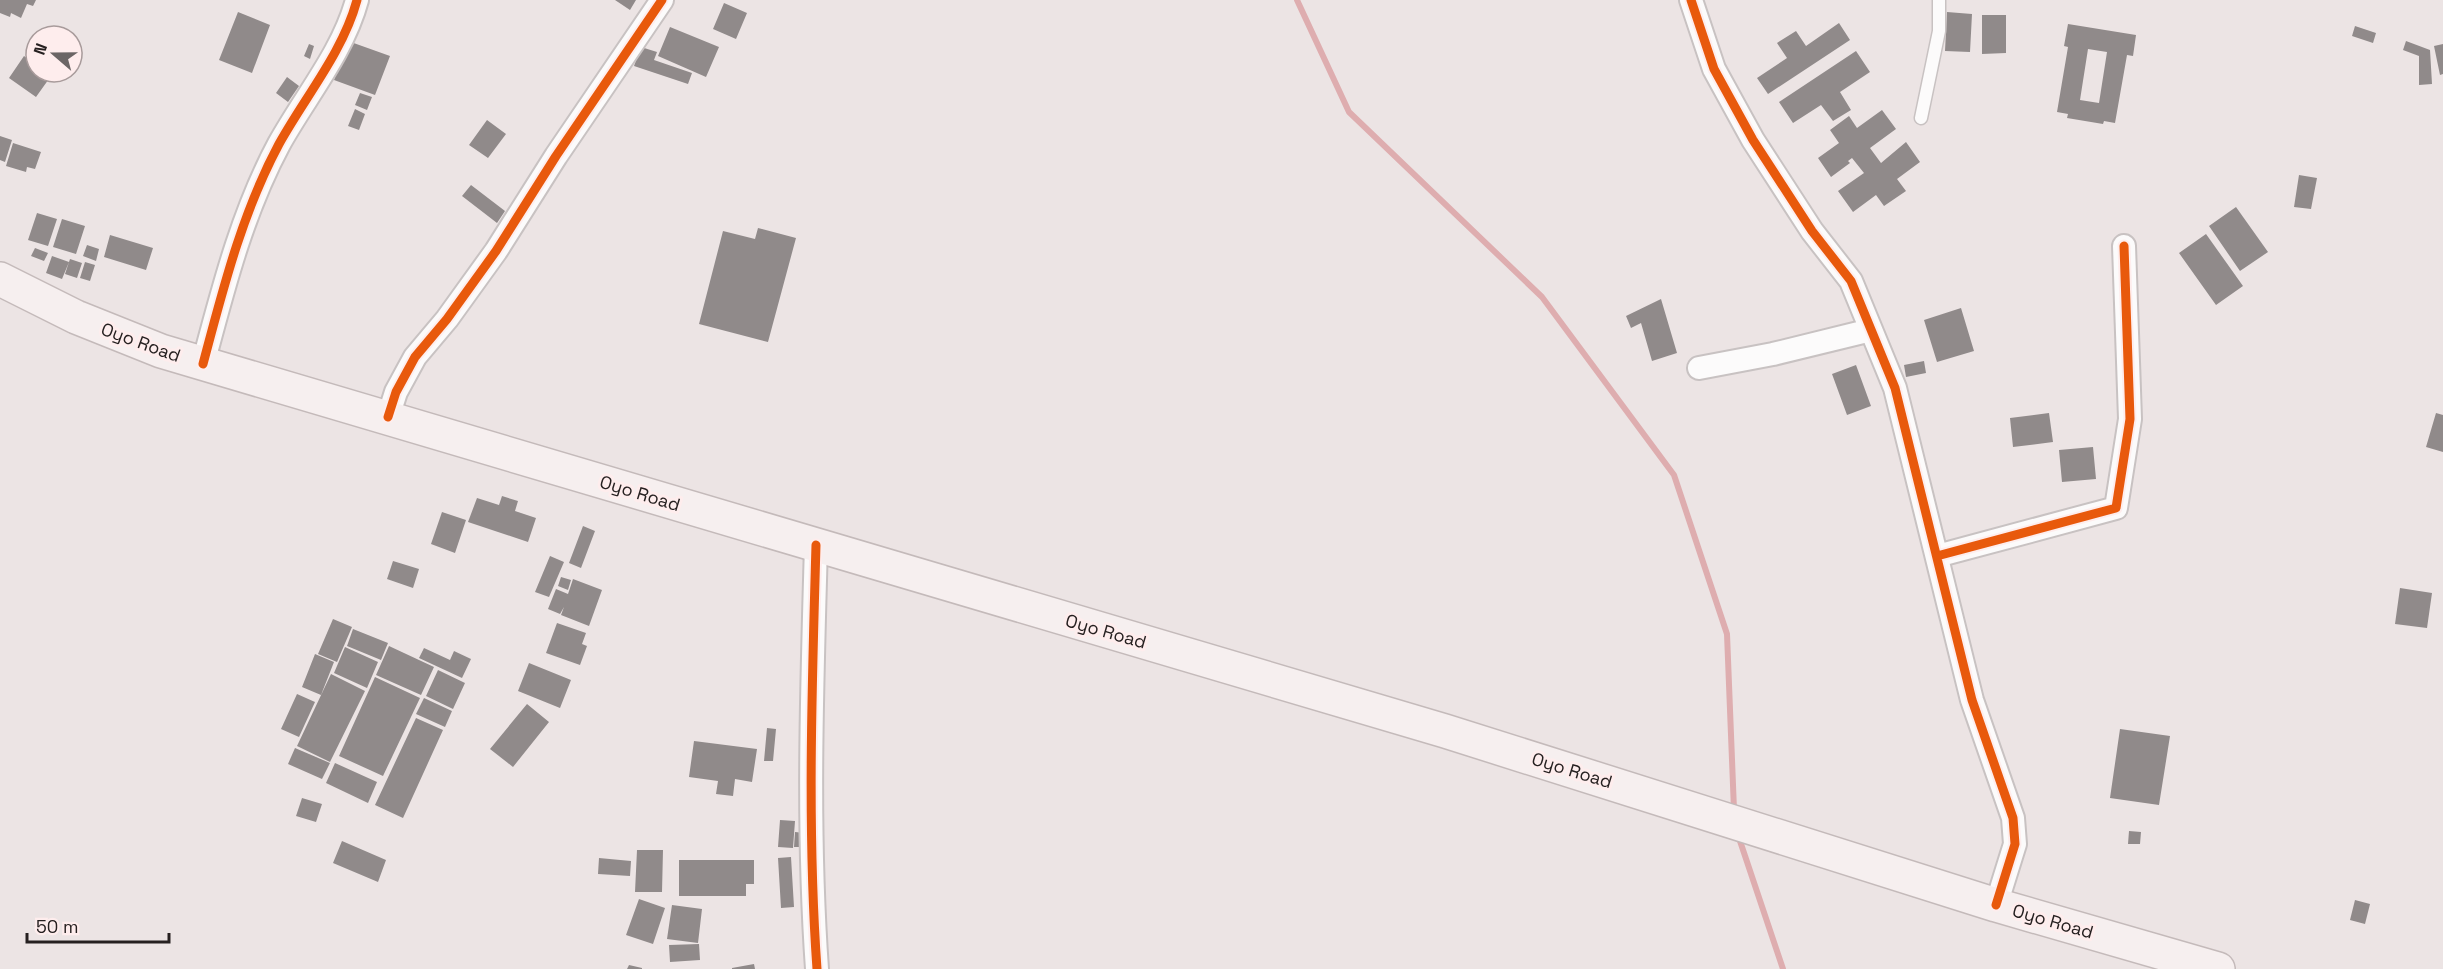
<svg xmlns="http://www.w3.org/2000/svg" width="2443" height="969" viewBox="0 0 2443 969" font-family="'Space Grotesk',sans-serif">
  <rect width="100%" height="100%" fill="#ece4e4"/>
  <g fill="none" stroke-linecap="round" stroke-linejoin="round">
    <path stroke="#deadaf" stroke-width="6" d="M1297,0l52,112 193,185 132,178 53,159 7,176
      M1738,835l45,134"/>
  </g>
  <path fill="#908a8a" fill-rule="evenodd" d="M0,0h36l-3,6 -6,-2 -6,14 -10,-5 -1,4 -10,-4z
    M615,0h21l-6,10z
    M724,3l23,10 -11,26 -23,-10z
    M238,12l32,13 -18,48 -33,-13z
    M1947,12l25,2 -2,38 -25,-1z
    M1982,15h24v38l-24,1z
    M1839,23l11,17 -82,54 -11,-16 30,-20 -10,-15 19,-12 10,15z
    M2068,24l68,11 -3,21 -6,-1 -12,68 -11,-2 -1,3 -36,-6 1,-4 -11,-2 11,-65 -4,-1zM2088,49l19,3 -8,51 -19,-3z
    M2355,26l21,7 -3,10 -21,-7z
    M670,27l49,20 -13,30 -48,-21z
    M348,41l42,15 -15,39 -41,-15z
    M2406,41l24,9 2,34 -13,1v-29l-16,-6z
    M309,44l5,2 -4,13 -6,-3z
    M2443,44v30l-3,1 -6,-29z
    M641,47l16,5 -3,8 38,13 -4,11 -54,-18z
    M1856,51l14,21 -30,20 11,18 -18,11 -12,-16 -28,18 -14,-21z
    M24,56l12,9v7h10l5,4 -15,21 -27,-19z
    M287,77l12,9 -11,16 -12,-9z
    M360,93l12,4 -5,13 -12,-5z
    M355,109l10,5 -6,16 -11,-4z
    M1882,110l14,19 -26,19 11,15 25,-21 14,20 -23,17 9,12 -22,15 -8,-11 -23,17 -15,-21 26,-18 -12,-15 -4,3 2,2 -19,14 -13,-19 21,-15 -9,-13 19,-14 8,12z
    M487,120l19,14 -18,24 -19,-13z
    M0,136l12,4 -7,22 -5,-2z
    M13,143l28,9 -6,17 -8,-2 -1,5 -20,-6z
    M2299,175l18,3 -6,31 -17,-2z
    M471,185l34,26 -8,12 -35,-27z
    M2236,207l32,45 -28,19 -31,-45z
    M37,213l20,6 -9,27 -20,-6z
    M62,219l23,7 -9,28 -23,-7z
    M758,228l38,10 -28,104 -69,-18 24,-93 32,8z
    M2206,234l37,52 -27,19 -37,-52z
    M110,235l43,13 -7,22 -42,-13z
    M87,245l12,4 -3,12 -13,-5z
    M35,248l13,5 -4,8 -13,-5z
    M52,256l17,6 -7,17 -16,-6z
    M70,259l12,4 -5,15 -12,-4z
    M85,262l10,3 -5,16 -10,-3z
    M1661,299l16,54 -25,8 -11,-38 -10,5 -5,-12z
    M1961,308l13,43 -37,11 -13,-42z
    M1924,361l2,12 -20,4 -2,-12z
    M1856,365l15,41 -24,9 -15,-41z
    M2049,413l4,29 -40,5 -3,-29z
    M2436,413l7,2v37l-17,-5z
    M2093,447l3,32 -34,3 -3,-32z
    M502,496l16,5 -3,10 21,7 -8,24 -60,-20 9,-24 22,7z
    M442,512l24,8 -11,33 -24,-9z
    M583,526l12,5 -14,37 -12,-5z
    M550,556l14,6 -15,35 -14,-5z
    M393,561l26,8 -6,19 -26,-9z
    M561,577l10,3 -3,10 -10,-4z
    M573,579l29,11 -13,36 -28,-11 3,-8 -4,7 -12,-5 8,-20 12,5z
    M2400,588l32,5 -5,35 -32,-4z
    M333,619l19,8 -15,35 -19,-8z
    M557,623l29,10 -4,11 5,2 -7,19 -34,-12z
    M353,629l35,14 -7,17 -34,-14z
    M389,646l45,21 -13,28 -45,-20z
    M345,647l33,15 -11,26 -33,-15z
    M424,648l26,12 4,-9 17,8 -9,19 -43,-20z
    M315,654l19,8 -13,33 -19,-8z
    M529,663l42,17 -11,28 -42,-17z
    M438,670l27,13 -12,26 -27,-13z
    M331,674l34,17 -35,71 -33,-16z
    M375,677l45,21 -37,78 -44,-20z
    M297,694l18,8 -16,35 -18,-8z
    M424,698l28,13 -7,16 -29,-13z
    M527,704l22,18 -36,45 -23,-18z
    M416,718l27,12 -40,88 -28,-13z
    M767,728l9,1 -3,32h-9z
    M2120,729l50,7 -11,69 -49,-7z
    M694,741l63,8 -5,33 -17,-3 -2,17 -17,-2 2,-13 -29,-4z
    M295,748l35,15 -8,16 -34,-15z
    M335,763l42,19 -9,21 -42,-20z
    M302,798l20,6 -6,18 -20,-6z
    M780,820l15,1 -2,27 -15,-1z
    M2129,831l12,1 -1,12h-12z
    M795,832l10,1 -1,14h-10z
    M342,841l44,19 -8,22 -45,-19z
    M637,850h26l-1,42h-27z
    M791,857l3,50 -13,1 -3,-50z
    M599,858l32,3 -1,15 -32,-2z
    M679,860h75v24h-8v12h-67z
    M639,899l26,9 -12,36 -27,-9z
    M2355,900l15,4 -5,20 -15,-4z
    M672,905l30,4 -4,34 -31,-4z
    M699,944l1,16 -30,2 -1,-17z
    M754,964l1,5h-23v-1z
    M629,965l13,3v1h-15z"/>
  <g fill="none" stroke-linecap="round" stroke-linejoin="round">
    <g stroke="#c8c2c2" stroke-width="15">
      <path id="service" d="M1921,118l18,-87v-31"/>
    </g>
    <g stroke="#c8c2c2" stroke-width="26">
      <path id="minor" d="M1691,0l23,69 39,71 59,91 39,50 44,107 77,312 41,118 2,26 -19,61
        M203,364c20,-75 39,-151 76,-220 26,-47 64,-92 78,-144
        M1699,368l74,-14 98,-24
        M388,417l8,-25 19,-35 32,-38 49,-68 60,-95 106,-156
        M816,545c-4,142 -9,283 1,424
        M1937,556l179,-48 14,-89 -6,-173"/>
    </g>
    <g stroke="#c4baba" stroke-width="36">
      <path id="trunk" d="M0,279l76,38 85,34 1284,380 551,174 222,64"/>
    </g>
    <use href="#service" stroke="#fcfbfb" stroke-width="12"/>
    <use href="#minor" stroke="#fcfbfb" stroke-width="22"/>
    <use href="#trunk" stroke="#f6efef" stroke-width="33"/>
    <g stroke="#feeded" stroke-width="13">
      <path id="cycleway" d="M1691,0l23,69 39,71 59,91 39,50 44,107 77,312 41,118 2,26 -19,61
        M203,364c20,-75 39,-151 76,-220 26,-47 64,-92 78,-144
        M388,417l8,-25 19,-35 32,-38 49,-68 60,-95 106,-156
        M816,545c-4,142 -9,283 1,424
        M1937,556l179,-48 14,-89 -6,-173"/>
    </g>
    <use href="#cycleway" stroke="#e8590c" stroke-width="9"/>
  </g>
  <g text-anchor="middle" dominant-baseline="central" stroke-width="6" stroke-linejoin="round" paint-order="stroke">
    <g font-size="18" fill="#262020" stroke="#feeded">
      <text transform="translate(141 342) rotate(20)">Oyo Road</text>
      <text transform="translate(640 493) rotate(17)">Oyo Road</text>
      <text transform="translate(1106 631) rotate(16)">Oyo Road</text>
      <text transform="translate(1572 770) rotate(17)">Oyo Road</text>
      <text transform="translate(2053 921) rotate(16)">Oyo Road</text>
    </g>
  </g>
  <g transform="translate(54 54) rotate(290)"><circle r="28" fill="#feeded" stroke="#a89b9b" stroke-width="1.5"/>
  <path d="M0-4.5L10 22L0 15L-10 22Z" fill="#6b6565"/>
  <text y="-9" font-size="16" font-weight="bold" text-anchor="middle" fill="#262020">N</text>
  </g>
  <path d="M27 933v9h142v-9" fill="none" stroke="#262020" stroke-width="3"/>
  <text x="36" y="933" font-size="18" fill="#262020" stroke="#feeded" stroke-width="4.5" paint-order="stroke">50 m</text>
</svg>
